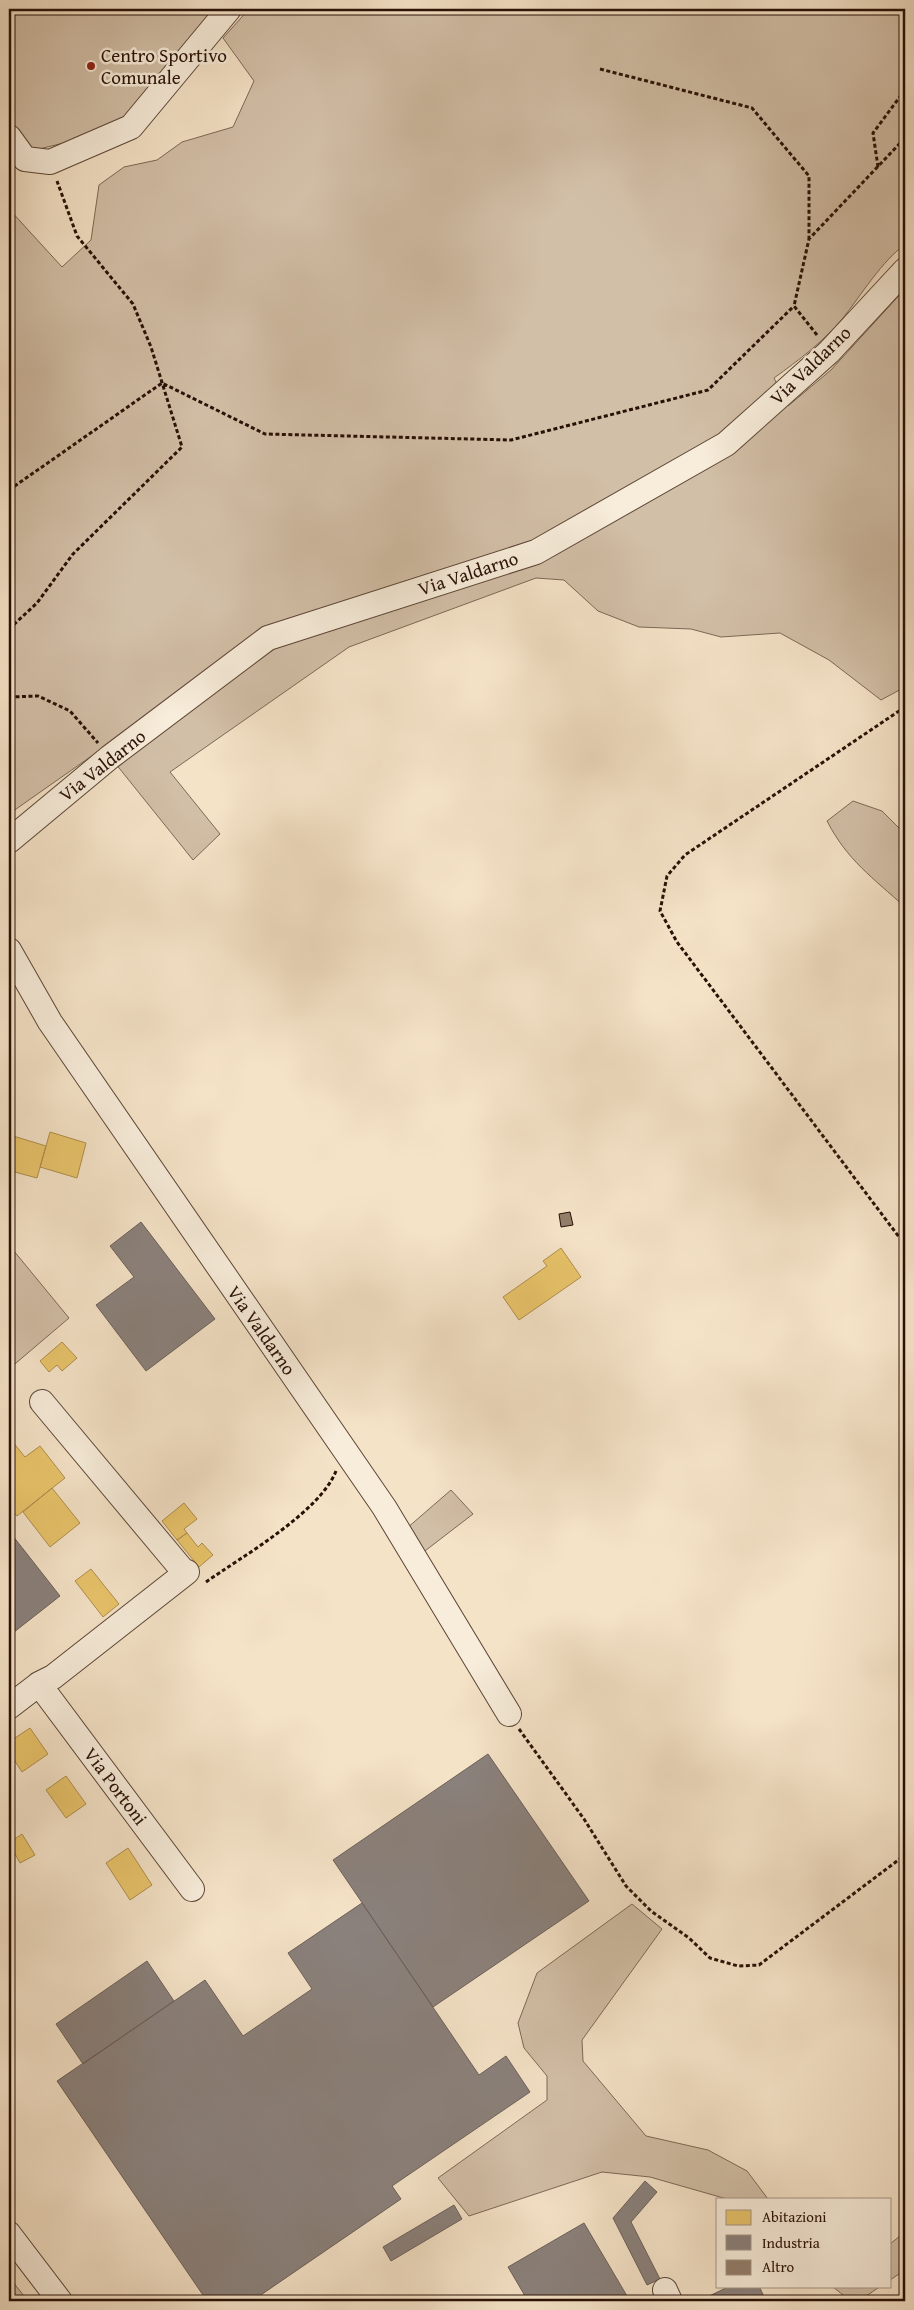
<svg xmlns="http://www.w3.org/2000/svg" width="914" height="2310" viewBox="0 0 914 2310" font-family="'Gentium Book Plus',serif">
  <rect width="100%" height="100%" fill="#f5e3c8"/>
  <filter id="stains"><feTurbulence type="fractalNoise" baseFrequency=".004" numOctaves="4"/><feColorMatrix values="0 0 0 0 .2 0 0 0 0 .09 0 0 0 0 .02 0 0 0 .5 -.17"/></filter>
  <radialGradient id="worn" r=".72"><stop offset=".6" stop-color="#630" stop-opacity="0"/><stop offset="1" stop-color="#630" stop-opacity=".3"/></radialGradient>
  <path fill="#d2bfa7" stroke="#7d6856" d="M9,9h211l-99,120 -90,22 -22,-29z
    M249,9h656v236c-21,13 -46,53 -62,73 -20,24 -44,42 -69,60l14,28 43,-36 74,-81v398l-24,13 -52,-40 -49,-27 -59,4 -30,-8 -52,-2 -41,-16 -34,-31 -28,-2 -187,69 -179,125 50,62 -27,26 -90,-112 -94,66v-605l53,58 29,-27 8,-55 25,-18 33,-7 25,-18 51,-15 21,-46 -31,-43z
    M853,801l29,10 23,23v73c-32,-29 -58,-47 -78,-86z
    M9,1245l60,73 -60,51z
    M451,1490l22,24 -52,40 -15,-25z
    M632,1904l30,25 -80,111 1,21 63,75 62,14 39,21 21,28h-41l-77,-22 -48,-5 -133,44 -31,-38 109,-78v-24l-23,-28 -6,-25 19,-50z
    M905,2232v38l-15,10v-36z
    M9,2277l19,24h-19z
    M832,2286h49c-26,17 -24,21 -49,0z"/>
  <path fill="#e9c46a" stroke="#af8e4c" d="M50,1132l36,11 -9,35 -37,-11z
    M10,1135l36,11 -9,32 -26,-7 4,-13 -6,-2z
    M561,1248l20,29 -62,43 -16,-23 44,-31 -4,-5z
    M62,1342l15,16 -15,13 -5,-6 -8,7 -9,-11z
    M12,1441l13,16 15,-11 25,32 -48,38 -8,-9v-64z
    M52,1488l28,35 -30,24 -27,-35z
    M184,1503l13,16 -13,10 3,4 -10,7 -15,-19z
    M187,1533l11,14 4,-4 11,12 -14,12 -22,-27z
    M91,1569l28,35 -16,13 -28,-36z
    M30,1728l18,26 -26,18 -13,-20v-10z
    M66,1776l20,28 -20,14 -20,-28z
    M22,1834l13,21 -15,8 -11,-20z
    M128,1848l24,37 -22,15 -24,-37z"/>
  <path fill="#8a817c" stroke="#6d5f59" d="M141,1222l74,97 -69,52 -50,-66 38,-28 -24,-31z
    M9,1531l51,65 -51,40z
    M488,1754l101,147 -156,106 -100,-147z
    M362,1903l117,172 27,-19 24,36 -138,94 9,13 -149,102h-45l-150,-220 148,-101 38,56 69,-47 -24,-36z
    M147,1961l27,40 -91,63 -27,-40z
    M645,2181l12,11 -26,30 29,57 -13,6 -34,-67z
    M454,2205l8,14 -71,42 -8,-14z
    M584,2223l46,78h-102l-20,-34z
    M730,2286h29l7,15h-62l-1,-2z"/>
  <path fill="#937e6b" stroke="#281006" d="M570,1212l3,13 -12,2 -2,-13z"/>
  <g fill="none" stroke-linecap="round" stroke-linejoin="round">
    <g stroke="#5b4536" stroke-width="26">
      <path id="minor" d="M9,137l16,22 25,3 81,-35 98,-118
        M9,841l101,-84 158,-119 268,-86 190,-108 103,-92 76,-82
        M9,950l41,72 334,485 125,207
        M42,1402l143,171
        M39,1684l14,-7 134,-105
        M9,1707l30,-23 153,205
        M9,2234l51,67
        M665,2290l5,11"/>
    </g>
    <path stroke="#281006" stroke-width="3" stroke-dasharray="4 2.5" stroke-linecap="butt" d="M600,69l152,39 57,68v63
      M878,167l-5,-34 32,-43
      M817,335l-23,-29 15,-67 96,-101
      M9,490l153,-107 103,51 246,6 197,-50 86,-84
      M9,629l28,-26 36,-49 109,-107 -31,-100 -18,-43 -56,-68 -20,-55
      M9,697l29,-1 32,15 28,32
      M905,707l-220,148 -18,21 -7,35 17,31 228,303
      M206,1582c37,-26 114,-70 130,-111
      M519,1729l65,90 42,67 25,25 38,27 21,20 28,8 21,-1 146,-110"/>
    <use href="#minor" stroke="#f8eddb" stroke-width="24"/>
  </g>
  <circle fill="#8f2418" stroke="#f8eddb" stroke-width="2" cx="91" cy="66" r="5"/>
  <g text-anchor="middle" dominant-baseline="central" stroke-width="5" stroke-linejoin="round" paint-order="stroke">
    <g font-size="19" fill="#281006" stroke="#f8eddb" text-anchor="start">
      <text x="101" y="55">Centro Sportivo<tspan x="101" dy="22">Comunale</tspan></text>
    </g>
    <g font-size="19" fill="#281006" stroke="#f8eddb">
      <text transform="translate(810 365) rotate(-44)">Via Valdarno</text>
      <text transform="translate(468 573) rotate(-18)">Via Valdarno</text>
      <text transform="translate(102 765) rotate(-38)">Via Valdarno</text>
      <text transform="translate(262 1330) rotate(55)">Via Valdarno</text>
      <text transform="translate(116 1786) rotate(53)">Via Portoni</text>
    </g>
  </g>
  <rect width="914" height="2310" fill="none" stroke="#f5e3c8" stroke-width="30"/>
  <rect x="10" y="10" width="894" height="2290" fill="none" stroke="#281006" stroke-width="2.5"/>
  <rect x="15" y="15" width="884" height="2280" fill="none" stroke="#281006"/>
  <rect x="716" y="2198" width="175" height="90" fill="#f8eddb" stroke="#a59586"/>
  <rect x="726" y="2210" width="25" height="15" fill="#e9c46a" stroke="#a59586"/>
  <text x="762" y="2222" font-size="15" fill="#281006">Abitazioni</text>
  <rect x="726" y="2235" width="25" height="15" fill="#8a817c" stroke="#a59586"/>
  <text x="762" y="2248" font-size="15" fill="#281006">Industria</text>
  <rect x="726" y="2260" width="25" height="15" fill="#937e6b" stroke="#a59586"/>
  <text x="762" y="2272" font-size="15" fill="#281006">Altro</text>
  <rect width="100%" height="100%" filter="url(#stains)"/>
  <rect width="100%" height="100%" fill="url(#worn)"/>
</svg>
